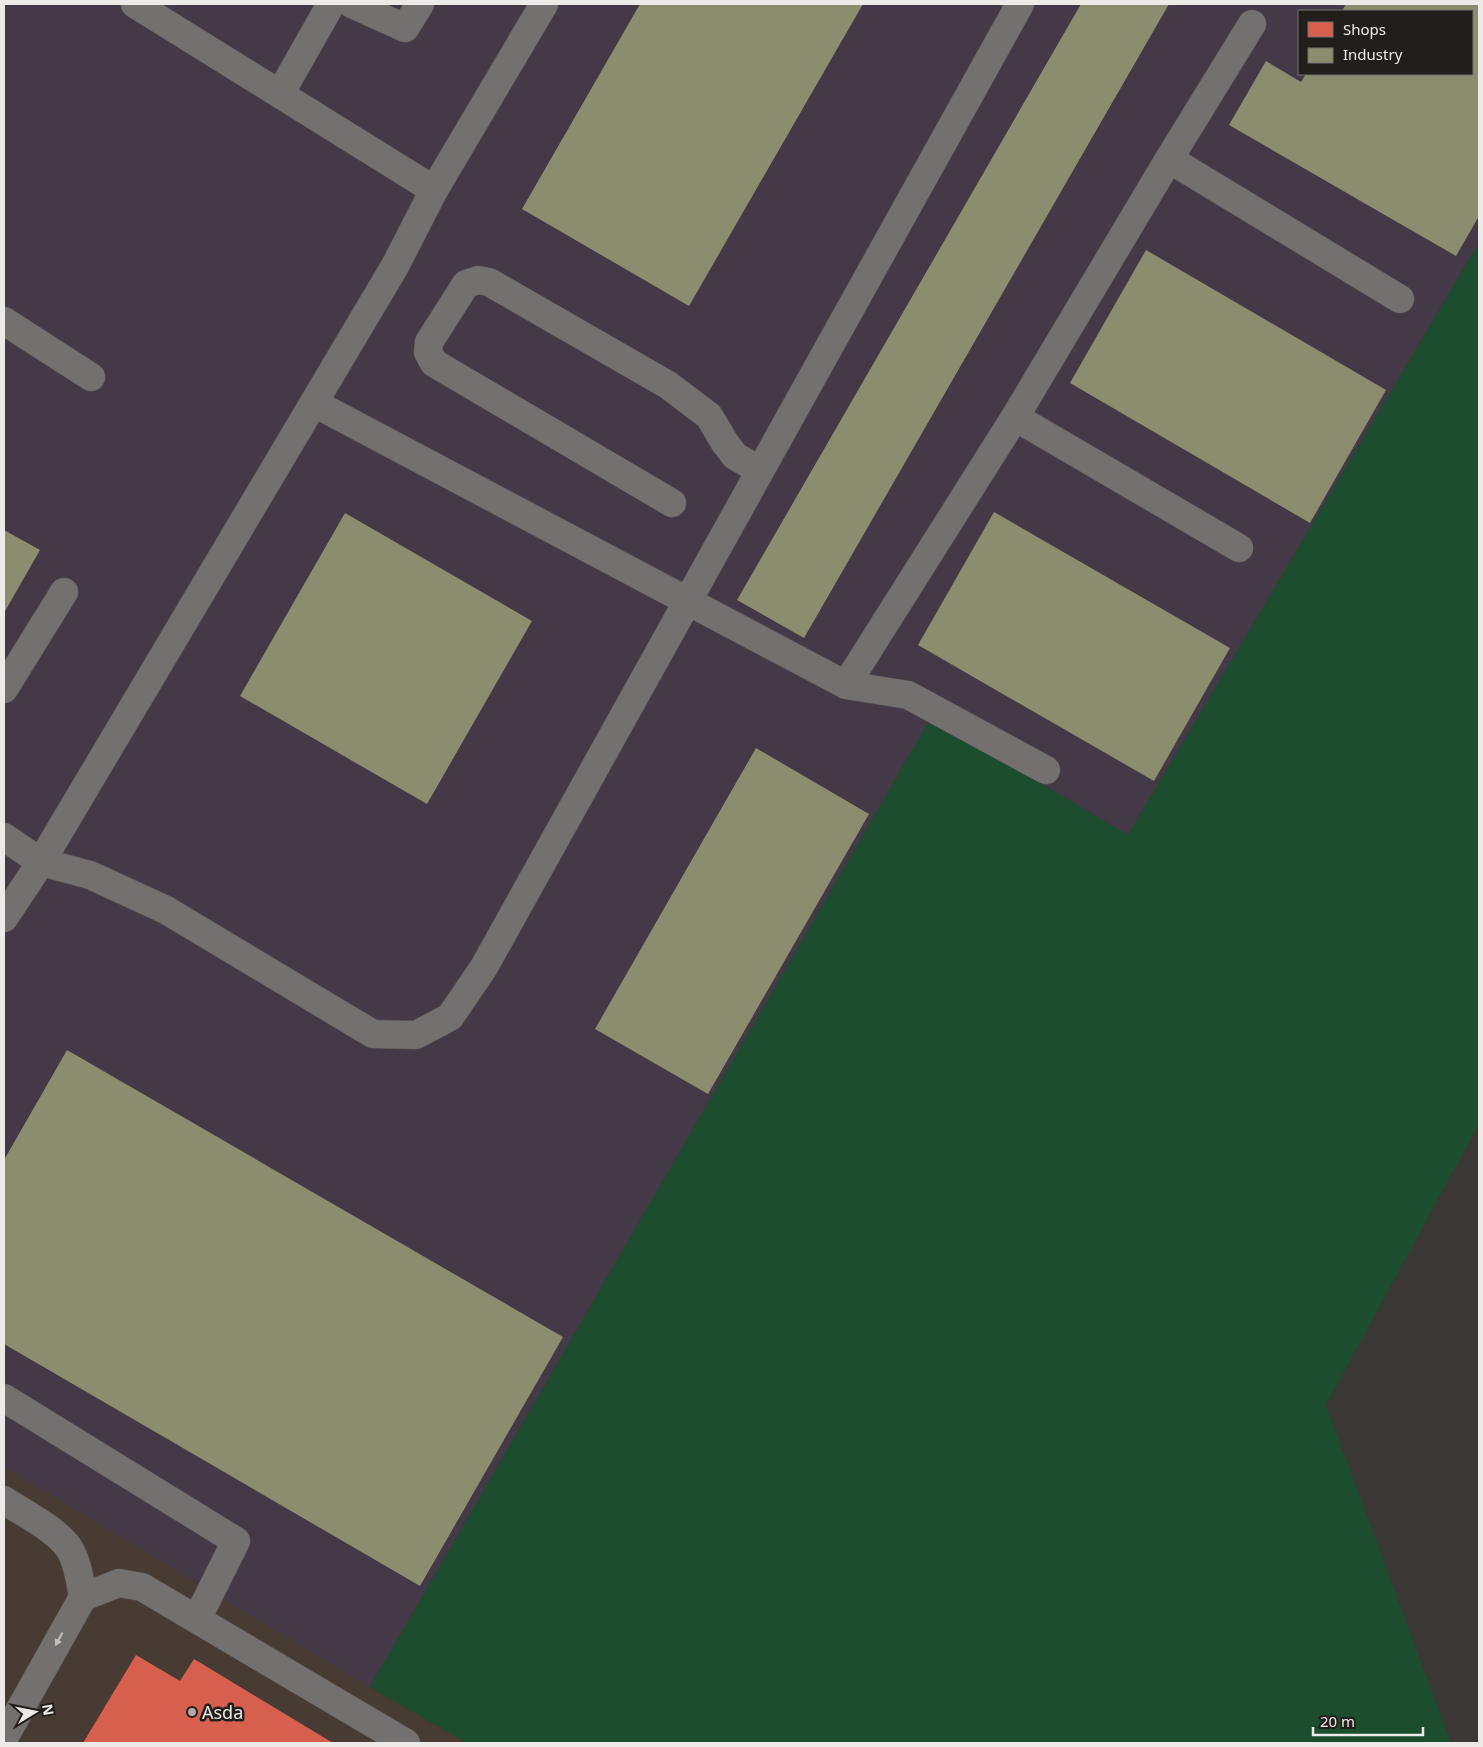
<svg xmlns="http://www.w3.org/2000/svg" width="1483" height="1747" viewBox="0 0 1483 1747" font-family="'Noto Sans',sans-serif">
  <rect width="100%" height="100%" fill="#3a3735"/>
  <path fill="#473b34" d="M4,1466l366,221 97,56h-463z"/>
  <path fill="#443a47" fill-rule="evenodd" d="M4,4h1475v239l-351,592 -197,-117 -561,969 -366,-221zM1299,11h173v63h-173z"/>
  <path fill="#1b4d2e" d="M1479,243v881l-153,281 125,338h-984l-97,-56 561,-969 197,117z"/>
  <path fill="#d6604d" d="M136,1655l44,26 14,-22 139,84h-250z"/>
  <path fill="#8c8c6e" d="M640,4h223l-174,302 -167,-97z
    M1081,4h88l-365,634 -67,-38z
    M1346,4h133v212l-23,40 -227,-131 37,-64 35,21 5,-8h166v-63h-130z
    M1146,250l240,140 -76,133 -240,-140z
    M994,512l236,136 -76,133 -236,-136z
    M345,513l187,108 -105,183 -187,-108z
    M4,530l36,20 -36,63z
    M756,748l113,66 -161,280 -113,-65z
    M67,1050l496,287 -143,249 -416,-242v-184z"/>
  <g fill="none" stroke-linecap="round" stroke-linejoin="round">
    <g stroke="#575352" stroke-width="29">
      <path id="minor" d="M135,4l299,186
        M352,4l53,24 15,-24
        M280,94l51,-90
        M1169,159l231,140
        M4,321l87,56
        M314,403l532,282 169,-268 154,-258 83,-135
        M1015,417l224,131
        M672,503l-238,-140 -6,-11 1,-10 37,-58 12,-4 11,2 179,103 41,31 16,27 10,13 24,14
        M846,685l62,10 138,75
        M4,689l60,-97
        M4,837l37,25 49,13 76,35 207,124 43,1 34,-18 34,-50 536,-963
        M4,918l37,-56 354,-596 39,-76 110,-186
        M4,1398l232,143 -39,78
        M4,1500c19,13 52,29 65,48 9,14 11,34 14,49
        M4,1738l79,-141 36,-14 23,4 264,156"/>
    </g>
    <use href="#minor" stroke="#73706f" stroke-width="28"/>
  </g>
  <defs><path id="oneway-solid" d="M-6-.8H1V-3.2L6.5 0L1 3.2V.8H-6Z" transform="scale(1.25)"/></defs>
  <use fill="#c3bfbd" href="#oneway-solid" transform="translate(59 1639) rotate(119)"/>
  <circle fill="#afaba9" stroke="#221e1c" stroke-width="2" cx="192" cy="1712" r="5"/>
  <g text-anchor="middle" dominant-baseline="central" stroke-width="5" stroke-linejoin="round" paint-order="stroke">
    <g font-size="18" fill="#eeeae7" stroke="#221e1c" text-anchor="start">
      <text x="202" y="1712">Asda</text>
    </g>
  </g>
  <rect width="1483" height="1747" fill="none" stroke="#eeeae7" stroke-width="10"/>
  <rect x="1298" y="10" width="175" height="65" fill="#221e1c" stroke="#74706d"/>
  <rect x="1308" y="22" width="25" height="15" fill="#d6604d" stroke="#74706d"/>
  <text x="1343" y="35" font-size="15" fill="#eeeae7">Shops</text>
  <rect x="1308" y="48" width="25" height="15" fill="#8c8c6e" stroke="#74706d"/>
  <text x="1343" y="60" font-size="15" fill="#eeeae7">Industry</text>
  <g transform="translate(35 1712) rotate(80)" stroke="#221e1c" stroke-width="4" paint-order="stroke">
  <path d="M0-4L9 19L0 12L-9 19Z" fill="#eeeae7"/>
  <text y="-8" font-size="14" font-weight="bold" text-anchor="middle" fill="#eeeae7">N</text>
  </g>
  <path d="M1313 1727v8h110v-8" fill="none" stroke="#eeeae7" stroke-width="2.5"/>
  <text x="1320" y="1727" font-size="15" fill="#eeeae7" stroke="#221e1c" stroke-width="4" paint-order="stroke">20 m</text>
</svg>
